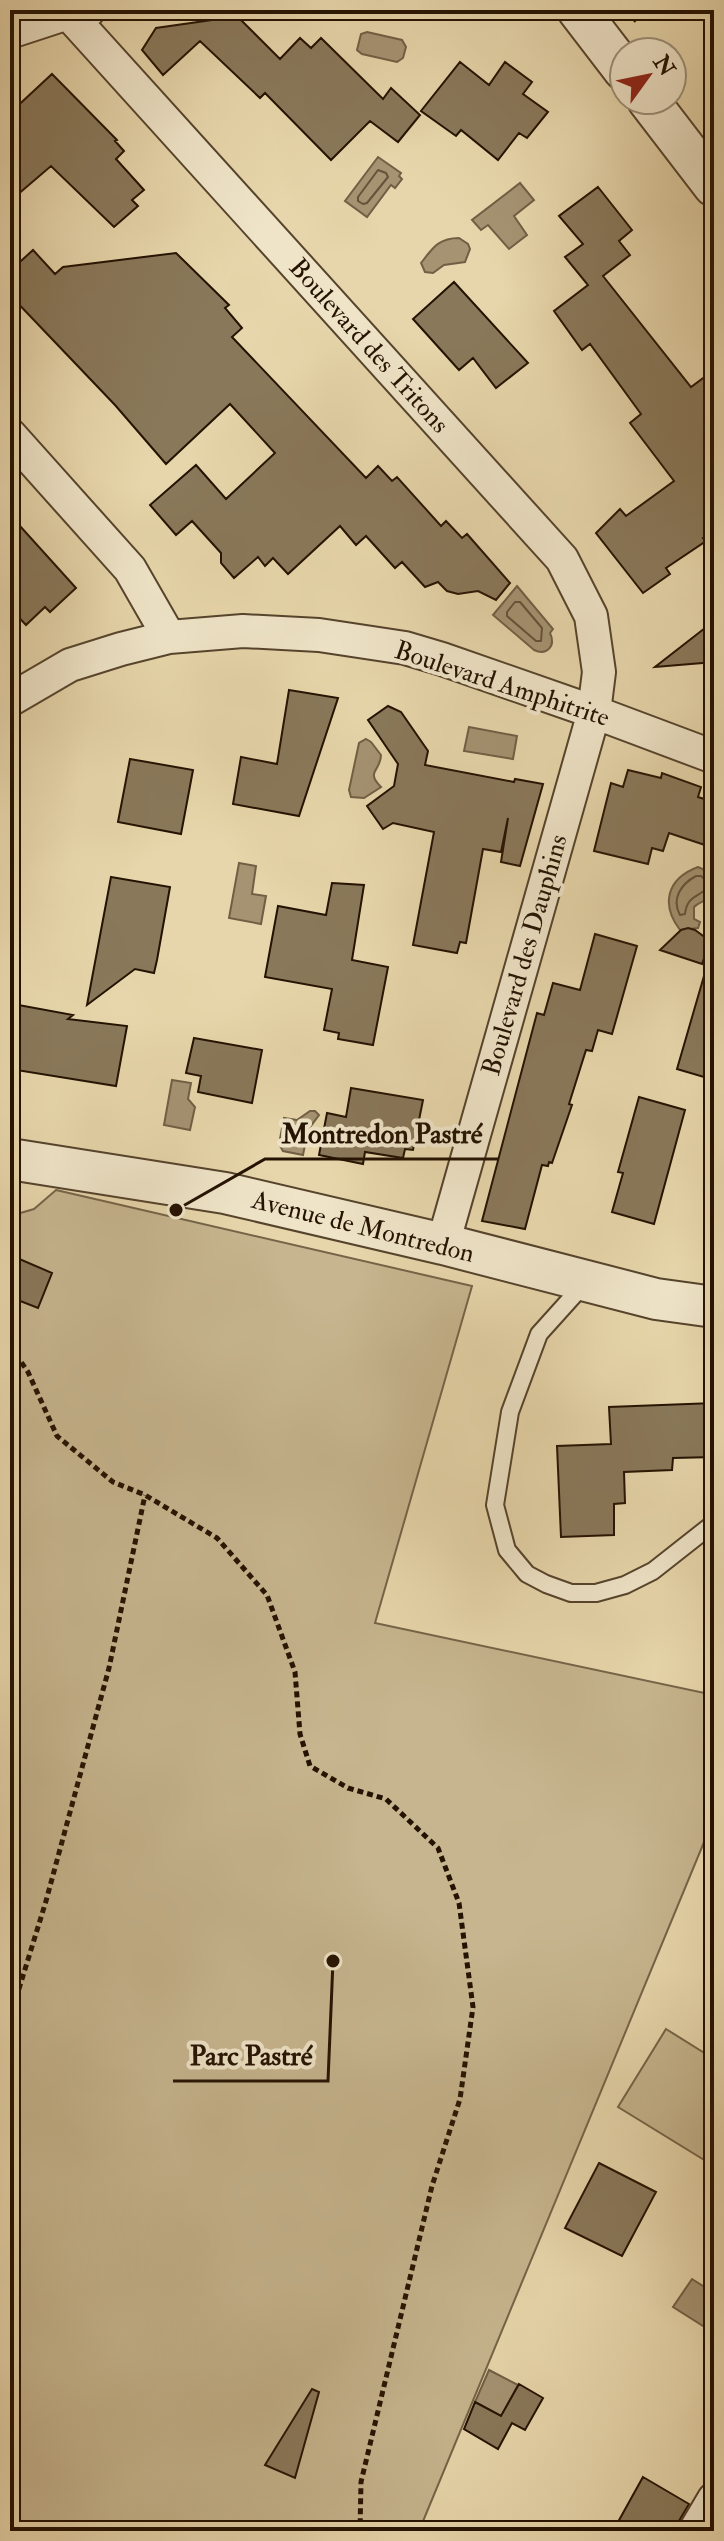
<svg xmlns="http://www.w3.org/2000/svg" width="724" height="2541" viewBox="0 0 724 2541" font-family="'IM FELL Double Pica',serif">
  <rect width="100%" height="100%" fill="#e7d6ab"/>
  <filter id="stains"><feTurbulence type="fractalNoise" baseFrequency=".0025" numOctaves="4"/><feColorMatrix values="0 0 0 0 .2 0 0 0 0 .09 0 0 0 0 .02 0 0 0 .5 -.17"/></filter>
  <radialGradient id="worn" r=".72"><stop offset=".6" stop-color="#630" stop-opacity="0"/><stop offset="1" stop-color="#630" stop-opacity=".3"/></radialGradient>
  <path fill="#c6b58e" stroke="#756448" stroke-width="2" d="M56,1190l416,96 -97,337 339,72v123l-295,713h-409v-1315l24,-7z
    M666,2029l48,30v107l-96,-59z"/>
  <path fill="#a59372" stroke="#715f45" stroke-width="2" d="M367,32l35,8 4,7 -3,11 -6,4 -35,-8 -5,-4 4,-16z
    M378,157l23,16 -2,3 3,3 -7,9 -4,-3 -24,32 -22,-16z
    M520,183l14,17 -20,16 13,19 -18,14 -21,-24 -7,5 -9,-10z
    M459,238l9,6 2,5 -5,13 -21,3 -11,8 -8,-1 -4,-9c11,-14 17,-25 38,-25z
    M517,586l36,43 -3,4c6,13 -3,23 -16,17l-41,-35z
    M469,727l48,9 -4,23 -49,-8z
    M366,739l5,3 10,13c0,16 -16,16 0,32l-17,11 -13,-1 -2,-7 10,-47z
    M239,863l17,3 -4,28 14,2 -5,28 -32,-6z
    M698,867c11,4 23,16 13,28 -4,6 -12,7 -17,12v12l6,3 -2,6 -18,2c-19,-25 -14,-51 18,-63z
    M172,1080l19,3 -3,16 7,8 -5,23 -26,-5z
    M310,1111h5l4,4 -11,15 -5,25 -20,-4 -4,-7 5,-26 13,2z
    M692,2279l22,14v40l-41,-26z
    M489,2370l29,15 -17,31 -26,-14z"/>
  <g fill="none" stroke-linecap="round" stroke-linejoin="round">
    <path stroke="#64523a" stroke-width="2" d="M378,170l8,3 2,4 -21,26 -4,1 -5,-3v-4z
      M515,602h5l22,26 -1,13h-5l-29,-25v-4z
      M696,876h5l8,7v4c-11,10 -22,9 -24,27l-5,1c-9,-16 1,-31 16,-39z"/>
  </g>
  <path fill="#89785a" stroke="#241202" stroke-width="2" d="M226,18l-2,1 15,-1 41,41 20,-21 11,10 10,-10 62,61 8,-11 29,27 -22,27 -28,-21 -39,39 -66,-67 -5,5 -60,-57 -37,34 -21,-25 14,-22z
    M460,62l29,23 16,-23 27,20 -9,12 25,18 -21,26 -8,-5 -21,27 -37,-30 -5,6 -35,-25z
    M52,74l65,66 -2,1 9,10 -8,8 28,31 -12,10 6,6 -24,21 -63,-61 -41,35v-88z
    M598,187l34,43 -13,11 11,14 -27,21 88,111 23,-17v160l-11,8 3,3 -40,27 4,6 -27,19 -47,-60 24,-24 6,7 48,-35 -44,-58 11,-9 -51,-70 -8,6 -28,-39 34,-26 -23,-28 18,-13 -24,-28z
    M33,250l22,24 8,-7 113,-14 53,52 -4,3 17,20 -10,9 134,141 12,-12 14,15 5,-4 44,49 5,-5 16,17 5,-4 43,49 -14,17 -18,-9 -20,3 -11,-3 -9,-9 -13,5 -23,-25 -7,6 -29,-32 -10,9 -16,-19 -52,48 -15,-16 -8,8 -7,-9 -24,21 -13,-15v-10l-29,-32 -16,14 -26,-30 46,-40 30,34 49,-46 -45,-49 -64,60 -51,-59 -105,-110v-24z
    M454,282l74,81 -32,25 -23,-30 -14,12 -46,-51z
    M10,515l66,73 -26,24 -5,-5 -19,18 -16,-17z
    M714,621v41l-59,5z
    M289,690l49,8 -39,118 -66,-12 8,-47 36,7z
    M388,706l13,6 27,39 -3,14 89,17 1,-3 28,5 -23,82 -19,-4 7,-44 -7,34 -18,-3 -17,94 -6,-1 -3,11 -44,-8 21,-113 -41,-9 -10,6 -16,-23 27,-20 4,-22 -30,-44z
    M130,759l63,11 -12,64 -63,-12z
    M628,770l33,8 1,-5 39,14 -3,10 16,5v46l-45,-15 -6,18 -11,-3 -4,16 -54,-13 17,-68 12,4z
    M111,877l59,10 -13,73 -3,13 -19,-4 -48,36z
    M332,883l32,2 -12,75 36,7 -15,78 -35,-6 1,-6 -15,-3 8,-41 -67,-12 13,-71 48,9z
    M688,928l7,2 15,11 -8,23 -42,-14 21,-20z
    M595,934l42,12 -25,88 -14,-4 -6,21 -6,-1 -17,54 3,1 -20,58 -3,-1 -1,4 -6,-1 -17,64 -43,-8 55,-208 7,2 9,-32 27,7z
    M706,969l8,1v110l-37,-11z
    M13,1004l60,11 -5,4 59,7 -11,60 -106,-17v-47z
    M194,1038l68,12 -10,53 -54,-11 3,-16 -15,-3z
    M351,1088l72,12 -10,50 -8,-1 -2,9 -38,-6 -2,12 -44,-9 8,-42 19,4z
    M639,1097l46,13 -31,114 -42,-12 11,-39 -5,-1z
    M10,1255l42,18 -14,35 -28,-11z
    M714,1403v54l-41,1 -1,12 -48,2 1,31 -11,1v31l-53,2 -4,-91 54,-2 -2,-37z
    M599,2163l57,29 -34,64 -57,-28z
    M519,2384l24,14 -18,32 -13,-7 -14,26 -34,-20 11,-27 26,14z
    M312,2389l7,3 -24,86 -30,-13z
    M643,2477l46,27 -10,17 -3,10h-63z"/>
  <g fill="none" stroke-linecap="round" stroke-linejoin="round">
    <g stroke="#55432c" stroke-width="20">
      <path id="service" d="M584,1284l-45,50 -29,78 -15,93 12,45 20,24 19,10 25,9h25l29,-8 28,-14 61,-48"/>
    </g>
    <g stroke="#55432c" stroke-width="36">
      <path id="minor" d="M68,13l494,546 29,57 8,56 -5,40 -151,532
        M10,32l58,-19 20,-2
        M10,435l120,134 39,68
        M10,700l60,-35 51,-16 48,-12 74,-6 76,4 86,13 37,11 152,53 120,45
        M695,2531l19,-32"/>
    </g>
    <g stroke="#55432c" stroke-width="44">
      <path id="tertiary" d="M578,10l46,60
        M648,100l66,86
        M10,1159l215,34 218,51 213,55 58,8"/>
    </g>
    <path stroke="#241202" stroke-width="5" stroke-dasharray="6 4" stroke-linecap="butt" d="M633,21l10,-11
      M10,1346l18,26 29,64 56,46 32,13 72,43 50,57 28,77 5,62 10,32 38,22 38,11 52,49 21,55 14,104 -13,92 -28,87 -71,296 -1,49
      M10,2018l36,-117 63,-233 36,-173"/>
    <use href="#service" stroke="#efe4c8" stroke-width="16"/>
    <use href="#minor" stroke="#efe4c8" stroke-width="32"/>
    <use href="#tertiary" stroke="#efe4c8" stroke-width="40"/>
  </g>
  <g text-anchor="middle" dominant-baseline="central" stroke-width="8" stroke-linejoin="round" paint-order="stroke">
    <g font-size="26" fill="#241202" stroke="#efe4c8">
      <text transform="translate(369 346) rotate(48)">Boulevard des Tritons</text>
      <text transform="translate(502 684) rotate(18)">Boulevard Amphitrite</text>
      <text transform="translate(525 955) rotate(-74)">Boulevard des Dauphins</text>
      <text transform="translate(363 1227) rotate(14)">Avenue de Montredon</text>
    </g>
  </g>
  <path fill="none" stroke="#241202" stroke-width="3" d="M176 1210L265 1159H498M333 1961L328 2081H173"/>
  <g fill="#241202" stroke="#efe4c8" stroke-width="3">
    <circle cx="176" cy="1210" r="8"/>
    <circle cx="333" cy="1961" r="8"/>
  </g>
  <g font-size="28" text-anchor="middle" font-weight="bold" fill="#241202" stroke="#efe4c8" stroke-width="8" stroke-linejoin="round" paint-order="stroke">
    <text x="382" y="1143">Montredon Pastré</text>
    <text x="251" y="2065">Parc Pastré</text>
  </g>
  <rect width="724" height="2541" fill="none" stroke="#e7d6ab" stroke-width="40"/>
  <rect x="12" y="12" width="700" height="2517" fill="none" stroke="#241202" stroke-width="4"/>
  <rect x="20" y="20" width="684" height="2501" fill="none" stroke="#241202" stroke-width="2"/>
  <g transform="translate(648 76) rotate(57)"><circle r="38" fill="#efe4c8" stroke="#9e9079" stroke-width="2"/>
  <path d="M0-6L14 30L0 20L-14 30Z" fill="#8f2418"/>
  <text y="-12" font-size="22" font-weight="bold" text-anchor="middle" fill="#241202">N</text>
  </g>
  <rect width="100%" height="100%" filter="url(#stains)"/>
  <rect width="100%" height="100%" fill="url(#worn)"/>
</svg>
